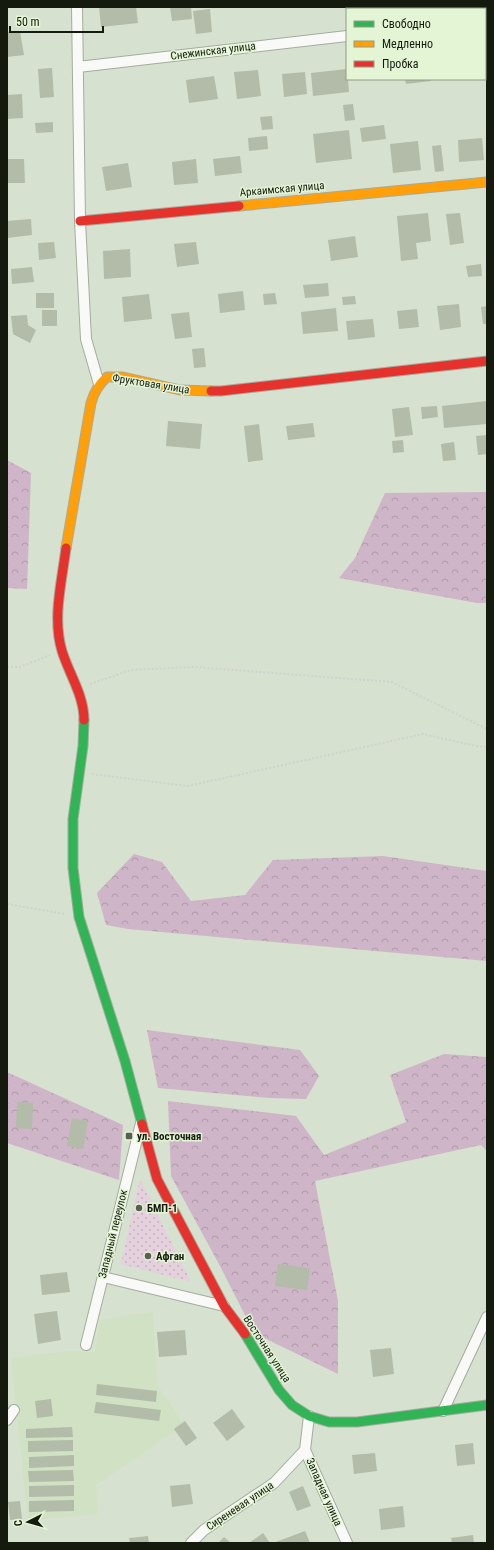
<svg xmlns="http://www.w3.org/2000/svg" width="494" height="1550" viewBox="0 0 494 1550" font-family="'Roboto Condensed',sans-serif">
  <defs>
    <pattern id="grass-dots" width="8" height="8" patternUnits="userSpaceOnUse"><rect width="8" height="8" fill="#e5d0de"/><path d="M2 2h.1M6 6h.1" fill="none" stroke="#c4b2bd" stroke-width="1.8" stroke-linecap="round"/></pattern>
    <pattern id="forest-crowns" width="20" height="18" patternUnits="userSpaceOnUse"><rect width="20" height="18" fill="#ceb5c7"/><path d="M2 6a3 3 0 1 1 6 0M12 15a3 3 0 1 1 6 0" fill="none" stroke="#b09baa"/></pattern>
  </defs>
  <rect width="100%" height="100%" fill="#d7e1cf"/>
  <path fill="#d1e1c3" d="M153,1312l4,73 27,40 -88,60 1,29 -69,6 -17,-162 58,-7 26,1 5,-32z"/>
  <path fill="url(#grass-dots)" d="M140,1179l51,103 -70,-18z"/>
  <path fill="url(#forest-crowns)" d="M7,460l24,13 -4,116 -20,-1z
    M487,492v111h-10l-138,-25 16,-20 30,-65z
    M134,854l28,8 29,39 54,-6 28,-35 110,-4 104,15v90l-359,-32 -22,-4 -9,-32z
    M147,1030l153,20 19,26 -13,23 -37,-1 -111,-10z
    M444,1054l43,3v94l-6,-6 -166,36 23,120v73l-84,-41 -34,-67 -49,-90 -3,-75 128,15 28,39 82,-33 -16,-47z
    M7,1072l116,53 -4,55 -112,-37z"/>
  <path fill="#b2bca8" d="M99,7h37l2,16 -37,4z
    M170,7h21l1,12 -20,2z
    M210,9l2,23 -16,2 -3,-23z
    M20,31l4,24 -17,2v-25z
    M52,68l2,29 -14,1 -2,-29z
    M347,69l2,23 -36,4 -2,-23z
    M258,70l3,26 -24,3 -3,-27z
    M305,72l2,22 -23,3 -2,-23z
    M214,76l4,23 -29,4 -3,-23z
    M405,79h26v2l-25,3z
    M22,94l1,24 -16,1v-24z
    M353,104l2,16 -10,1 -2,-16z
    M272,116l1,13 -11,1 -2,-13z
    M53,122v10l-17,1 -1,-10z
    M384,125l2,14 -24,3 -2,-14z
    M349,130l3,29 -36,4 -3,-29z
    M267,136l1,13 -19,2 -1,-13z
    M482,138l2,22 -25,2 -1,-22z
    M418,141l3,29 -28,3 -3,-29z
    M441,145l3,26 -9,1 -3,-26z
    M240,156l2,17 -27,3 -2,-17z
    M7,159h17l1,24h-18z
    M196,159l2,24 -24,2 -2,-23z
    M128,163l4,24 -26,4 -4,-24z
    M428,213l3,28 -15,2 2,16 -17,2 -4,-45z
    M460,213l4,30 -14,2 -4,-31z
    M31,219l1,16 -25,3v-17z
    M355,236l3,21 -27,4 -3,-21z
    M54,242l2,16 -17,2 -1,-17z
    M196,242l3,22 -22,3 -3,-23z
    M130,249l1,28 -27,2 -1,-28z
    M481,264l1,12 -14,1 -2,-11z
    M32,267l2,15 -22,2 -1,-15z
    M328,283l1,13 -24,2 -2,-13z
    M243,291l2,19 -25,3 -2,-19z
    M36,293h18v15h-18z
    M275,293l2,11 -13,1 -1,-11z
    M149,294l3,25 -28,3 -2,-25z
    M355,296l1,8 -13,1 -1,-8z
    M459,304l2,23 -21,3 -3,-24z
    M487,306v18h-4l-2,-17z
    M336,308l2,23 -35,3 -2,-22z
    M417,309l2,18 -20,2 -2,-18z
    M42,310h15v16h-15z
    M189,312l3,25 -17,2 -4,-25z
    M27,315l1,10 8,5 -6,13 -17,-9 -2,-18z
    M373,319l2,18 -27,3 -2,-19z
    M204,348l2,19 -12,1 -2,-19z
    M487,401v23l-43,4 -2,-22z
    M437,406l1,11 -16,2 -1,-12z
    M409,407l4,28 -18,2 -3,-28z
    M168,421l34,3 -2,25 -34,-3z
    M313,423l2,14 -27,3 -2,-14z
    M259,424l4,36 -15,2 -4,-36z
    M487,435v19l-9,1 -2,-19z
    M403,440l1,12 -11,1 -1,-12z
    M454,442l2,18 -13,1 -2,-17z
    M17,1102l16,1 -1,26 -16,-1z
    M72,1118l16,3 -5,28 -16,-3z
    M278,1264l32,4 -3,22 -32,-4z
    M67,1272l3,20 -28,3 -2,-20z
    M57,1311l4,29 -23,4 -4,-30z
    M185,1330l2,25 -28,2 -2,-25z
    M391,1348l3,26 -21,3 -3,-27z
    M97,1384l60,7 -1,11 -60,-7z
    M51,1399l2,17 -16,2 -2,-17z
    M96,1402l65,8 -2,11 -65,-8z
    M232,1409l13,18 -18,14 -14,-18z
    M185,1421l12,17 -11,8 -12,-17z
    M72,1427l1,10 -47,1v-9z
    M73,1440v11l-45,1v-11z
    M473,1443l2,21 -18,2 -2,-21z
    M375,1453l2,18 -23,3 -2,-19z
    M74,1455v11l-45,2v-11z
    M73,1470l1,11 -45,1 -1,-11z
    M190,1484l3,20 -21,3 -2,-21z
    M74,1485v11l-45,1v-11z
    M303,1486l8,20 -14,5 -8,-19z
    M74,1500v11l-45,1v-11z
    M20,1501l2,18 -12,1 -2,-18z
    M403,1506l2,21 -24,3 -2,-21z
    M305,1531l5,12h-37z
    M263,1533l7,10h-21z
    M473,1535l1,8h-22l-1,-5z
    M148,1536l1,7h-19l-1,-5z
    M224,1537l7,6h-13z"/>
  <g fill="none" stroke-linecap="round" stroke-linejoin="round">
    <g stroke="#a4ac9e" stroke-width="12">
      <path id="street" d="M77,7l3,214 6,118 13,45
        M455,7l2,2
        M485,32l2,1
        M78,67l269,-31
        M103,1277l121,29
        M86,1345l55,-222
        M443,1411l44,-94
        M309,1416l-4,34 42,93
        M7,1420l7,-10
        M191,1543l13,-13 70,-47 31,-33"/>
    </g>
    <g stroke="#a4ac9e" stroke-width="11">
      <path id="fast" d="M84,720l-1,26 -10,73v49l6,49 46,144 17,63
        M245,1334l34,56 13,15 17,11 20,6h28l130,-17"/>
    </g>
    <g stroke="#a4ac9e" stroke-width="11">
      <path id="slow" d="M239,206l248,-24
        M66,548l25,-145c3,-11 7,-18 16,-26h16l57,13 31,1"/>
    </g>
    <g stroke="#a4ac9e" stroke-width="11">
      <path id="jam" d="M80,221l159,-15
        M211,391h10l266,-30
        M66,548c-4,33 -14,70 -4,103 7,23 22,44 22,69
        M142,1124l15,55 67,127 21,28"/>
    </g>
    <path stroke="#d0d3ce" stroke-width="2" stroke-dasharray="2 2" stroke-linecap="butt" d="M7,667h13l30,-12
      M90,684l41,-14 63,-3 198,15 95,47
      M92,774l96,12 235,-52 53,12 11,1
      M7,904l58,10"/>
    <use href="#street" stroke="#f9faf8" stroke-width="10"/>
    <use href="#fast" stroke="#30b455" stroke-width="9"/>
    <use href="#slow" stroke="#ff9f0a" stroke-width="9"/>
    <use href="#jam" stroke="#e5322d" stroke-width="9"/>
  </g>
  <g fill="#596052" stroke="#e3f5d5" stroke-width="1.5">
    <rect x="125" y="1132" width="8" height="8" rx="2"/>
    <circle cx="139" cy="1208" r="4"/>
    <circle cx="148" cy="1256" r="4"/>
  </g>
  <g text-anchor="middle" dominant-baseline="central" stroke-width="3" stroke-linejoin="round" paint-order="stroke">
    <g font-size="11" fill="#151a0f" stroke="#e3f5d5">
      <text transform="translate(213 51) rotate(-7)">Снежинская улица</text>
      <text transform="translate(282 189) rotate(-5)">Аркаимская улица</text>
      <text transform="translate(151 384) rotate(9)">Фруктовая улица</text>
      <text transform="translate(113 1234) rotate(-76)">Западный переулок</text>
      <text transform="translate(267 1349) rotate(57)">Восточная улица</text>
      <text transform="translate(324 1492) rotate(66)">Западная улица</text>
      <text transform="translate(240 1506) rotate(-34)">Сиреневая улица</text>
    </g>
    <g font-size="11" font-weight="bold" fill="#151a0f" stroke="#e3f5d5" text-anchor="start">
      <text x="137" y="1136">ул. Восточная</text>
      <text x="147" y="1208">БМП-1</text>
      <text x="156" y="1256">Афган</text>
    </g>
  </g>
  <rect width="494" height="1550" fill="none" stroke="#151a0f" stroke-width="16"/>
  <rect x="346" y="8" width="140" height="72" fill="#e3f5d5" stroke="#919d86"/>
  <rect x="354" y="21" width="20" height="6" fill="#30b455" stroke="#919d86"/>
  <text x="382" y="28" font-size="12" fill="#151a0f">Свободно</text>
  <rect x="354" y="41" width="20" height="6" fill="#ff9f0a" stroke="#919d86"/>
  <text x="382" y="48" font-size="12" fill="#151a0f">Медленно</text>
  <rect x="354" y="61" width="20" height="6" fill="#e5322d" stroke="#919d86"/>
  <text x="382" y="68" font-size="12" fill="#151a0f">Пробка</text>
  <g transform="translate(28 1522) rotate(264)" stroke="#e3f5d5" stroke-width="3" paint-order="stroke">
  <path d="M0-3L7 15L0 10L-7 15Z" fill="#151a0f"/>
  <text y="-6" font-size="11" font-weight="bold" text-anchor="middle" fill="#151a0f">С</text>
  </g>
  <path d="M10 26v6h93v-6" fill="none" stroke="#151a0f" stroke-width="2"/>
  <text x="16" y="26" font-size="12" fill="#151a0f" stroke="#e3f5d5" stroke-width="3" paint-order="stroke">50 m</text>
</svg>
